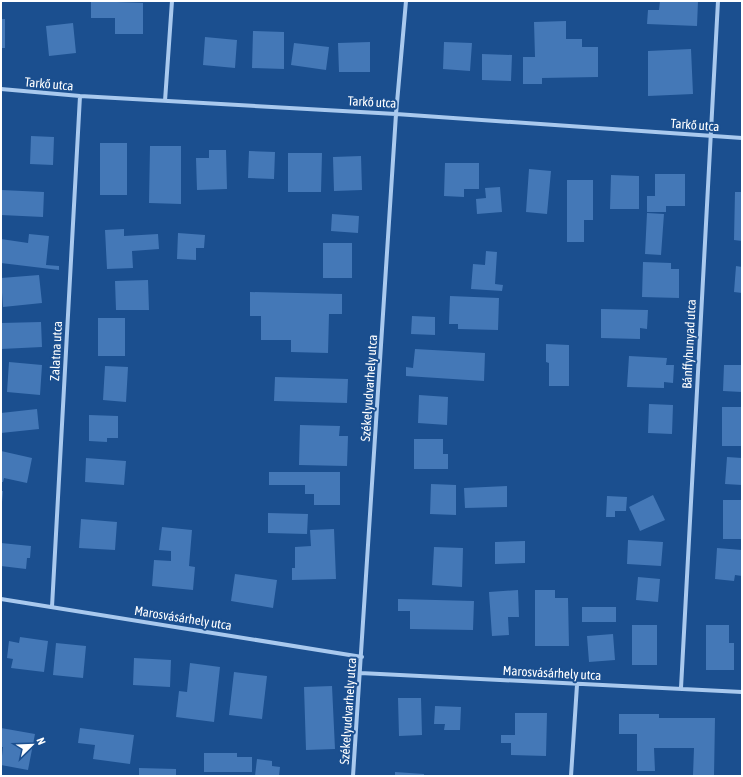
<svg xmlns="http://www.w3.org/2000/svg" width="743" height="777" viewBox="0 0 743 777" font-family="'Asap Condensed',sans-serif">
  <rect width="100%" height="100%" fill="#1b4f8f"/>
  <path fill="#4478b7" d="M91,1l52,2v31h-28v-16h-24z
    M660,1h38l-1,25 -50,-2 1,-14h11z
    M1,19h4v29h-4z
    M566,21v18h16v8h16v30l-56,1v6h-19v-27h12l-1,-35z
    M73,23l3,30 -27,3 -3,-30z
    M253,31l31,1v37l-32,-1z
    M205,37l32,3 -2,28 -32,-3z
    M370,42v30h-31l-1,-29z
    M444,42l28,1 -2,28 -27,-2z
    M294,43l35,4 -3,23 -35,-5z
    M691,49l2,45 -45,2v-45z
    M482,54l30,1 -1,26 -29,-1z
    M31,136l23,1 -1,28 -23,-1z
    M100,143h27v52h-27z
    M150,146h31v58l-32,-1z
    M209,150h17l1,39 -30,1 -1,-32h13z
    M249,151l26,1 -1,27 -26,-1z
    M288,153h34l-1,39h-33z
    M361,156l1,34 -28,1 -1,-34z
    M445,163h34v26h-15v8l-20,-1z
    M529,169l22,2 -4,43 -21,-2z
    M655,174h30v32h-19v6h-19v-16h8z
    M611,175l28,1v33h-29z
    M567,180h26v40h-9v22h-17z
    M500,187l2,25 -25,2 -1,-15 10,-1 -1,-10z
    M1,190l43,2 -1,25 -42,-2z
    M735,192h7v49l-8,-1z
    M647,213l17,1 -3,41 -16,-1z
    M332,214l27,2 -1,17 -27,-2z
    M124,229v7l34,-2 1,15 -27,2 1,17 -26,1 -2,-39z
    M178,233l27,2 -1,13h-8v12l-19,-1z
    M29,234l20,2 -3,29 13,1v4l-58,-7v-24l27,4z
    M323,243h29v35h-29z
    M486,251l11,1 -2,32 8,1 -1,6 -31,-2 2,-25 12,1z
    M643,262l28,1v6h8v29l-37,-1z
    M736,266l6,1v26l-8,-1z
    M39,275l3,28 -39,4 -2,-29z
    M148,280l1,30h-33l-1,-29z
    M250,292l92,2v20h-13l-1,39 -37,-1v-12h-30v-24h-11z
    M450,296l49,2 -1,32 -40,-1v-5h-9z
    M601,309l47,1 -1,19 -7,-1v11l-39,-1z
    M412,316l23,1v18l-24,-1z
    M98,318h27v38h-27z
    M41,322l1,25 -41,2v-26z
    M546,344l23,1v41h-20v-23l-3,-1z
    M415,349l70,4 -1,28 -78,-5v-9l7,1z
    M629,356l38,2 -1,7h8l-1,18 -9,-1v6l-37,-1z
    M9,362l33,3 -2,30 -33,-3z
    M724,365h18v27l-19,-1z
    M105,366l23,1 -2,35 -23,-2z
    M275,377l73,2 -1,24 -73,-2z
    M419,395l29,2 -1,28 -29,-2z
    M649,404l24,1 -1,29 -24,-1z
    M722,407h20v39h-20z
    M37,409l2,20 -38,4v-20z
    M89,415l29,1v22h-11v4l-18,-1z
    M300,425l40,1 -1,10h9l-1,30 -48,-1z
    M414,439h29v15h5v15h-34z
    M1,451l31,7 -5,25 -23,-5 -1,4h-2z
    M727,457l15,1v27l-17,-1z
    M86,458l40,3 -2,24 -39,-3z
    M269,472h71v33h-26v-11h-9v-9h-36z
    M431,484l25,1v30l-26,-1z
    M507,486v21l-42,1 -1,-20z
    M1,491h2l-1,11h-1z
    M653,495l12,25 -25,11 -11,-24z
    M607,496l20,1 -1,14h-11v6h-9z
    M723,500h19v39h-19z
    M268,513l40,1 -1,20 -39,-1z
    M81,519l36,3 -2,28 -36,-2z
    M162,527l30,3 -3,36 6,1 -2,23 -41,-4 2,-26 17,1v-10l-12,-1z
    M334,529l2,50 -44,1v-12h3v-21l16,-1 -1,-16z
    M628,540l35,2 -2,24 -34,-2z
    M525,541v22l-30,1v-22z
    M1,543l30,3 -1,12h-3l-1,11 -25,-3z
    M434,547l29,1 -1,39 -30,-2z
    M717,548l25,2v26l-7,-1 -1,6 -19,-2z
    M235,574l42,6 -4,28 -42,-7z
    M638,577l22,2 -2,23 -22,-2z
    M518,590l1,27h-11l1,18 -17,1 -3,-44z
    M535,590h20v8h13l1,48h-34z
    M398,599l76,2 -1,29 -63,-1v-18h-12z
    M582,607h34v15h-34z
    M632,625h25v40h-25z
    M706,625h23v18h5v27h-28z
    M613,634l2,26 -26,2 -2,-26z
    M20,637l28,4 -4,31 -33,-4 2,-9 -6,-1 2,-17 10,2z
    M56,643l30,3 -3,32 -30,-3z
    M134,658l37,2 -1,27 -37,-2z
    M190,663l30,4 -6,55 -38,-5 3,-26 8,1z
    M234,672l33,4 -5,43 -33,-4z
    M332,686l3,63 -29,1 -2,-63z
    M398,698h23l1,37 -23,1z
    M435,706l26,1 -1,23h-16l1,-6h-11z
    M515,713h32l-1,43 -35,-1v-12h-10v-8h14z
    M619,714h40v4h56l-1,58 -21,-1 1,-27h-40l1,23h-18v-37h-18z
    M1,728l34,6 -7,36 -27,-5 2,-18h-2z
    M80,728l54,7 -4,29 -37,-5 2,-14 -17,-2z
    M204,753h33v4h15v15h-48z
    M257,759l15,2v5l8,1 -1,9h-24z
    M139,768l37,1v7h-37z
    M395,772l29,2v2h-29z"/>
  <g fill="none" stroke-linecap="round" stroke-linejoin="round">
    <path stroke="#a9c9ee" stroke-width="4" d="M1,89l79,7 316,18 346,24
      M165,101l7,-100
      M1,599l361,58
      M52,607l28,-511
      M360,673l382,19
      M681,688l37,-687
      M353,776l43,-662 10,-113
      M571,776l6,-91"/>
  </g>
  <g text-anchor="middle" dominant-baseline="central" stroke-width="4" stroke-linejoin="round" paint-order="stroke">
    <g font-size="13" fill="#fff" stroke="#1b4f8f">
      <text transform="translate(49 84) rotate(5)">Tarkő utca</text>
      <text transform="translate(372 102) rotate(3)">Tarkő utca</text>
      <text transform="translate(695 125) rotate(4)">Tarkő utca</text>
      <text transform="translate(689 344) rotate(-87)">Bánffyhunyad utca</text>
      <text transform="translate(56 351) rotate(-87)">Zalatna utca</text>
      <text transform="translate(369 388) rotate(-86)">Székelyudvarhely utca</text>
      <text transform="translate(183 618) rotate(9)">Marosvásárhely utca</text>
      <text transform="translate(552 673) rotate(3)">Marosvásárhely utca</text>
      <text transform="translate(348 711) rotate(-86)">Székelyudvarhely utca</text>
    </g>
  </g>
  <rect width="743" height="777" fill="none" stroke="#ffffff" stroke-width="4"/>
  <g transform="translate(32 745) rotate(67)" stroke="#1b4f8f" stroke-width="3" paint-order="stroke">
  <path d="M0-3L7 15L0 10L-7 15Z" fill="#ffffff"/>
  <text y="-6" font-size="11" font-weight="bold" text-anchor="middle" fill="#ffffff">N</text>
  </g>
</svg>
